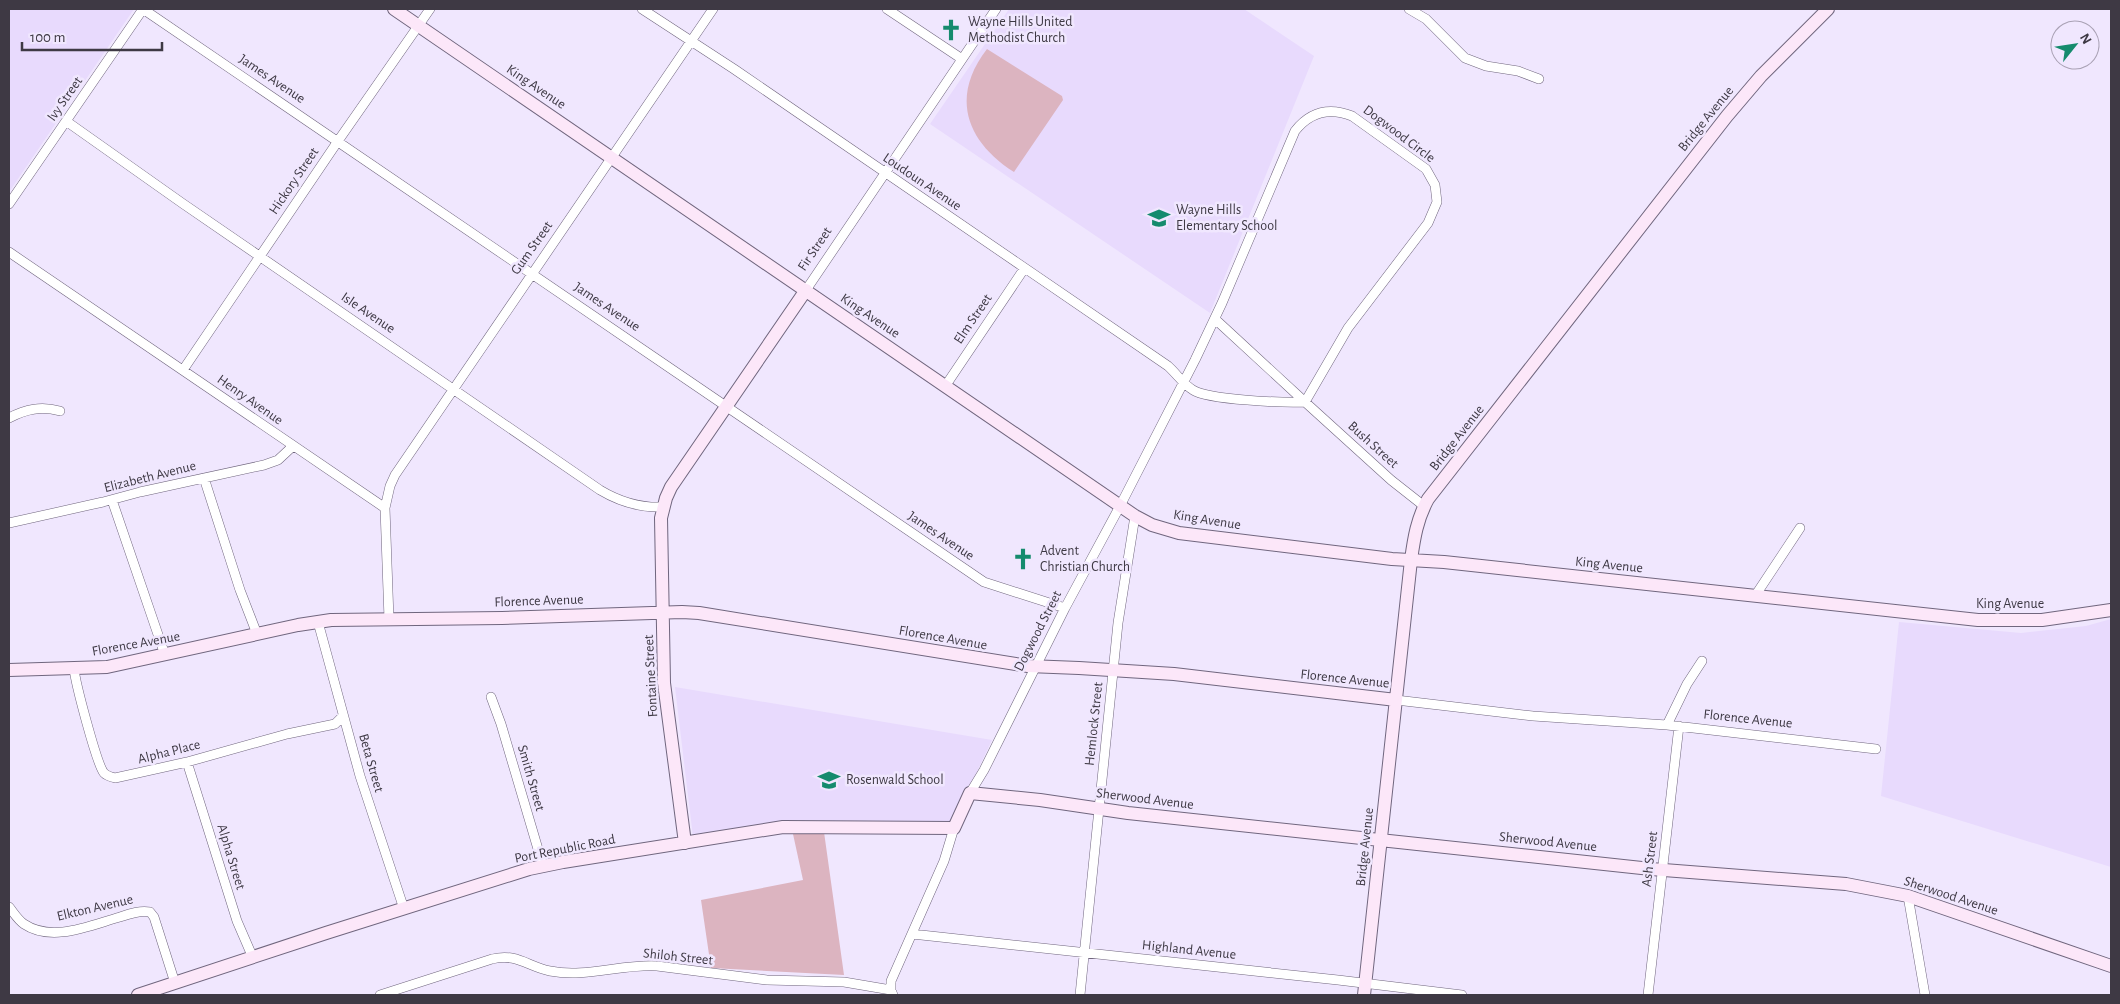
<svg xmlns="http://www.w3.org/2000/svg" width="2120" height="1004" viewBox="0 0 2120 1004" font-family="'Alegreya Sans',sans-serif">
  <rect width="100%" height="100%" fill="#f0e7fe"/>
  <path fill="#e8dafd" d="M9,9h125l-125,183z
    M1009,9h235l70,47 -104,257 -280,-189z
    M2111,619v248l-230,-71 18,-174 122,11 65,-7z
    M675,687l317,53 -40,84 -158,-4 -101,17z"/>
  <path fill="#dcb4c0" d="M987,49l75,47 1,4 -49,72c-48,-31 -64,-75 -27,-123z
    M824,832l20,143 -133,-7 -10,-68 102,-20 -10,-46z"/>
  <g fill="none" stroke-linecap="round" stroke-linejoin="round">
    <g stroke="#70667e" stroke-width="10">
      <path id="street" d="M143,9l841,573 81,26
        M642,9l92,60 434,297c8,7 15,18 25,24 15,10 93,13 112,12l86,78 33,26
        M887,9l75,50
        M1409,9l17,10 39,39 21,8 32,5 21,8
        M66,121l116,82 418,287c20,12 40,18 63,17
        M9,204l134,-195
        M9,252l376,256
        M806,290l190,-281
        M183,370l155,-229 92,-132
        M946,385l78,-116
        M9,418c17,-9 32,-12 51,-7
        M204,478l36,112 17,44
        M112,500l53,155
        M9,523l94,-21 37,-10 124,-27 14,-5 15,-14
        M1755,596l45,-68
        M389,619l-4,-111 5,-22 5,-11 318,-466
        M318,622l42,154 44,133
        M74,668c1,14 23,97 30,105 3,3 7,4 11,5l72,-16 100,-28 48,-10 8,-8
        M491,697l10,27 42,142
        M1396,700l137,16 134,9 209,24
        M1667,725l20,-41 15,-23
        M187,762l50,159 16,37
        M970,793l14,-23 81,-162 55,-102 75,-146 27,-57 73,-172c15,-19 34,-24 57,-15l74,53 9,16 2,17 -9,21 -80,105 -43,74 -90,-83
        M1908,896l17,99
        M9,907c5,6 9,13 15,17 28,19 67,1 96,-7 9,-3 20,-7 30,-5l4,5 21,66
        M912,934l426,46 124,15
        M380,995l112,-36c25,-6 35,7 58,12 36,7 71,-7 107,-5l110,14 77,2 47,8
        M893,995l-2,-5v-9l53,-120 10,-33
        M1080,995l38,-372 17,-107
        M1648,995l31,-269"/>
    </g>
    <g stroke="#70667e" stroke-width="14">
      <path id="secondary" d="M394,9l741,507 17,9 27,8 213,26 52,3 534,58h64l69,-10
        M9,670l98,-3 191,-42 33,-5 171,-2 180,-6 17,1 329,53 51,2 95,6 222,26
        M685,843l-21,-160 -3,-165 5,-20 5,-11 135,-197
        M138,995l188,-62 203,-64 34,-7 220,-35 171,1 16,-35 70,7 88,13 523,56 195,15 62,12 203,70
        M1364,995l47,-435c3,-22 6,-41 17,-61l299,-383 34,-40 67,-67"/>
    </g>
    <use href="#street" stroke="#fff" stroke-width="9"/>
    <use href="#secondary" stroke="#fce7f9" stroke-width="12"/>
  </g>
  <defs>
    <g id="church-bare" transform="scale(1.725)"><path d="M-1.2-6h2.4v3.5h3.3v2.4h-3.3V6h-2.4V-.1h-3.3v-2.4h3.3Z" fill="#158b6d" stroke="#f0e7fe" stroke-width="2.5" paint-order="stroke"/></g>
    <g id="school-bare" transform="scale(1.725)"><path d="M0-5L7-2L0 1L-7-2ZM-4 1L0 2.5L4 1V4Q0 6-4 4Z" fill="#158b6d" stroke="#f0e7fe" stroke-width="2.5" paint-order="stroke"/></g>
  </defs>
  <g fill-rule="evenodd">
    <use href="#church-bare" x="951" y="30"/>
    <use href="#school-bare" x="1159" y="218"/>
    <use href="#church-bare" x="1023" y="559"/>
    <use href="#school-bare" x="829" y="780"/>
  </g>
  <g text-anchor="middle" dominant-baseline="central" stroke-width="5" stroke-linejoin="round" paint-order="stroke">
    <g font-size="14" fill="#3e3944" stroke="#f0e7fe" text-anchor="start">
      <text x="968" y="22">Wayne Hills United<tspan x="968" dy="16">Methodist Church</tspan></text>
      <text x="1176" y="210">Wayne Hills<tspan x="1176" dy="16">Elementary School</tspan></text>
      <text x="1040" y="551">Advent<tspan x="1040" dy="16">Christian Church</tspan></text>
      <text x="846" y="780">Rosenwald School</text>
    </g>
    <g font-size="14" fill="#3e3944" stroke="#f0e7fe">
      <text transform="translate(272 79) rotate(34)">James Avenue</text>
      <text transform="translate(536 87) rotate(34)">King Avenue</text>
      <text transform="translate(65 99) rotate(-55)">Ivy Street</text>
      <text transform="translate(1706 119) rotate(-51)">Bridge Avenue</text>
      <text transform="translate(1399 134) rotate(37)">Dogwood Circle</text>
      <text transform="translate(294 181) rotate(-56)">Hickory Street</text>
      <text transform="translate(922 182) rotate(34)">Loudoun Avenue</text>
      <text transform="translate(532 248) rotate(-55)">Gum Street</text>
      <text transform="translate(815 249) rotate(-56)">Fir Street</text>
      <text transform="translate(607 307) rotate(34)">James Avenue</text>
      <text transform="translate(368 313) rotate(34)">Isle Avenue</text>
      <text transform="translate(870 316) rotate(34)">King Avenue</text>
      <text transform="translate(973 319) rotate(-56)">Elm Street</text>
      <text transform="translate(250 400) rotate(35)">Henry Avenue</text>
      <text transform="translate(1457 438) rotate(-52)">Bridge Avenue</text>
      <text transform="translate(1373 445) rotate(42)">Bush Street</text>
      <text transform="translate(150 477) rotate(-14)">Elizabeth Avenue</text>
      <text transform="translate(1207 520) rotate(9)">King Avenue</text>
      <text transform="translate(941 536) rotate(34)">James Avenue</text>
      <text transform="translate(1609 565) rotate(6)">King Avenue</text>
      <text transform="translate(539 601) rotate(-2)">Florence Avenue</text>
      <text x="2010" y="604">King Avenue</text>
      <text transform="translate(1038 631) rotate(-63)">Dogwood Street</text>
      <text transform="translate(943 638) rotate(10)">Florence Avenue</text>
      <text transform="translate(136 644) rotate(-10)">Florence Avenue</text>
      <text transform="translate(651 676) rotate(-93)">Fontaine Street</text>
      <text transform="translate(1345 679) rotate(6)">Florence Avenue</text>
      <text transform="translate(1748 719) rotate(6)">Florence Avenue</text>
      <text transform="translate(1094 724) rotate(-84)">Hemlock Street</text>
      <text transform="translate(169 752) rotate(-14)">Alpha Place</text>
      <text transform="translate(371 763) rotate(74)">Beta Street</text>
      <text transform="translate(531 778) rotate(74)">Smith Street</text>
      <text transform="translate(1145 799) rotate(7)">Sherwood Avenue</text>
      <text transform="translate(1548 842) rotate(6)">Sherwood Avenue</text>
      <text transform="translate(1365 847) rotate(-84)">Bridge Avenue</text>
      <text transform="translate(565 849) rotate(-11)">Port Republic Road</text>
      <text transform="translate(231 857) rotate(73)">Alpha Street</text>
      <text transform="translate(1650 859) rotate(-83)">Ash Street</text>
      <text transform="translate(1951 896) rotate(18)">Sherwood Avenue</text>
      <text transform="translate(95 908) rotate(-13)">Elkton Avenue</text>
      <text transform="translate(1189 950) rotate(6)">Highland Avenue</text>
      <text transform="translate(678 957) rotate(6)">Shiloh Street</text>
    </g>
  </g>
  <rect width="2120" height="1004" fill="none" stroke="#3e3944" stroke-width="20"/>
  <g transform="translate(2075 45) rotate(60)"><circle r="24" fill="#f0e7fe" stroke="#a9a1b4"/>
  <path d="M0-4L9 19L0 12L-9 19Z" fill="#158b6d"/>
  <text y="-8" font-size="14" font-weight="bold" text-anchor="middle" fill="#3e3944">N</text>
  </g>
  <path d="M22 42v8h140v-8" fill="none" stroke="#3e3944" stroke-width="2.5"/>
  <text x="30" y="42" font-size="15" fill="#3e3944" stroke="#f0e7fe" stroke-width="4" paint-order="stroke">100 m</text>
</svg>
